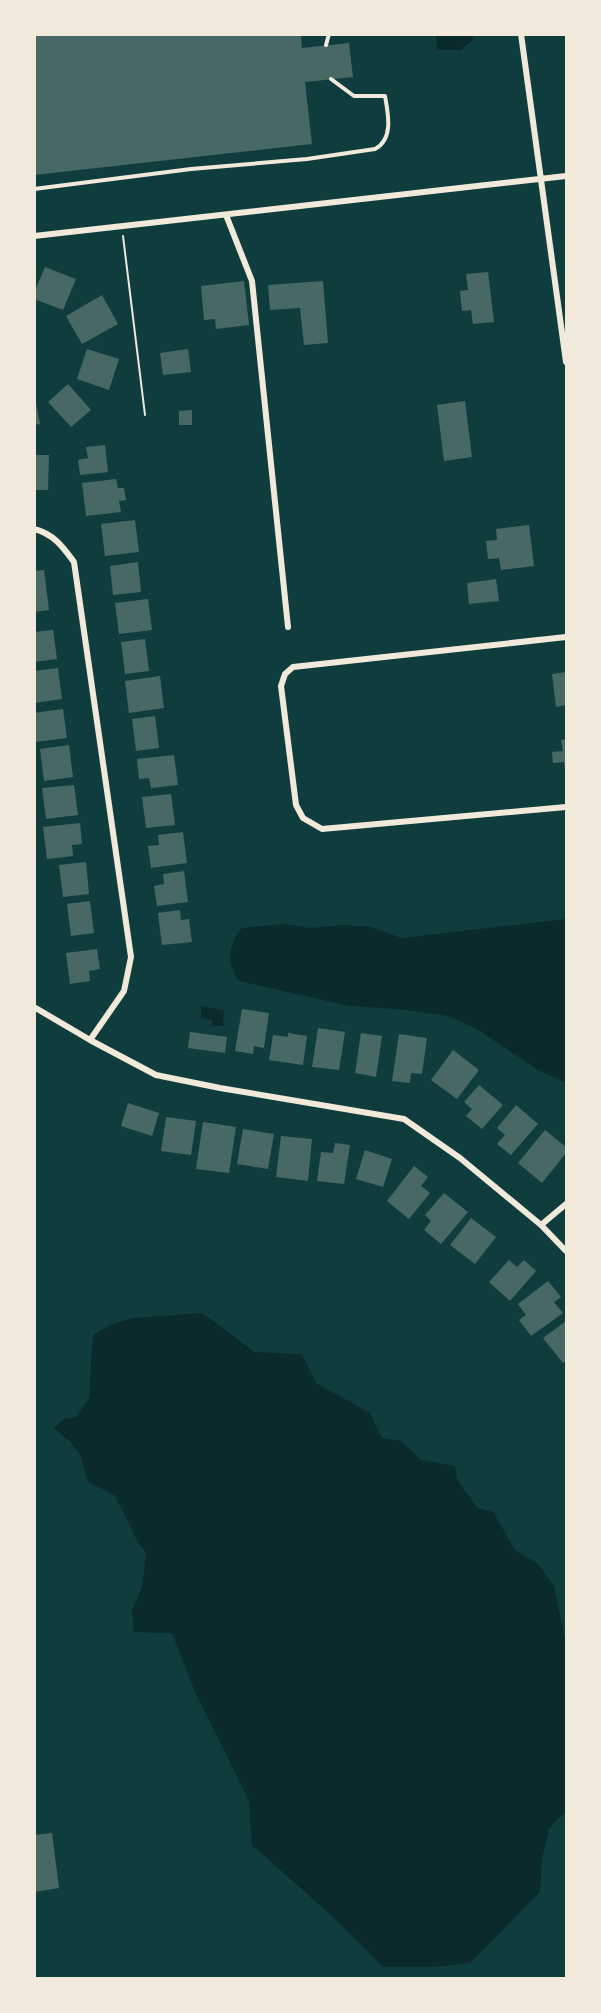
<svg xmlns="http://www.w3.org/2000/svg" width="601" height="2013" viewBox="0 0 601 2013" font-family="Barlow,sans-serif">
  <rect width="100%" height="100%" fill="#0f3d3e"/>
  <path fill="#0a2a2b" d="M436,35h36l1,5 -12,10h-24z
    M566,919v164l-28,-13 -61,-41 -29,-13 -52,-7 -47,-3 -109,-25c-15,-16 -11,-38 2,-53l41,-4 27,4 34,-3 28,2 29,11z
    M201,1006l23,4 -1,16h-11v-6l-11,-2z
    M201,1313l22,15 31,24 48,2 14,29 54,30 12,25 19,3 20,19 34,6 2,13 20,29 16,4 22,38 23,14 16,22 12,58v167l-17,18 -7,30 -2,33 -70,71 -37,4h-50c-41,-44 -86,-82 -131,-122l-3,-44 -54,-109 -23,-59 -38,-1 -2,-22 10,-22 4,-35 -10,-14 -10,-22 -12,-22 -27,-14c-6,-30 -9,-34 -33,-53l10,-9 12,-2 13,-19 4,-63 17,-10 23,-7z"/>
  <path fill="#486865" d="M34,34h267l1,14 47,-5 4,34 -48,5 7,62 -278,31z
    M45,267l31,12 -13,31 -29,-11v-6z
    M488,272l6,50 -21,2 -2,-14 -9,1 -2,-20 8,-1 -2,-16z
    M244,281l5,44 -33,4 -1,-10 -11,1 -3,-34z
    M323,281l5,62 -24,2 -4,-37 -30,2 -2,-25z
    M102,295l16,29 -36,20 -16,-28z
    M87,349l32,10 -10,31 -32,-11z
    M188,349l3,23 -28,3 -3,-22z
    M68,384l23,26 -20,17 -23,-25z
    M34,393l6,31 -6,1z
    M465,401l7,56 -28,4 -7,-56z
    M192,410v15h-13v-14z
    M105,445l3,27 -28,3 -2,-15 10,-2 -2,-11z
    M34,455h15l-1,35h-14z
    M116,479l2,9h6l2,12 -7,1 2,11 -35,4 -4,-33z
    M135,520l4,32 -34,4 -4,-32z
    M529,525l5,41 -33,4 -2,-12 -11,1 -2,-18 11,-1 -1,-11z
    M138,562l3,30 -28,3 -3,-29z
    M44,570l5,40 -15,2v-41z
    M496,579l3,22 -30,3 -2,-21z
    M148,599l4,31 -33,4 -4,-31z
    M53,630l4,29 -23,3v-30z
    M145,639l4,32 -24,3 -4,-32z
    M58,668l4,31 -28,4v-32z
    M566,672v33l-10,2 -4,-33z
    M160,676l4,32 -35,5 -4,-32z
    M63,709l4,29 -32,4 -1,-29z
    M155,716l4,32 -23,3 -4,-32z
    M566,739v30h-1l-1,-7 -11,1 -1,-11 11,-1 -2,-11z
    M69,745l4,32 -29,4 -4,-32z
    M174,755l4,30 -27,3 -2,-10 -10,1 -2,-20z
    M74,785l4,30 -32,4 -4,-31z
    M171,794l4,31 -29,3 -4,-31z
    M80,823l2,21 -10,1 1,11 -26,3 -4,-32z
    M183,832l4,31 -36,5 -3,-22 11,-1 -1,-10z
    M86,862l3,32 -26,3 -4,-32z
    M184,871l4,31 -31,4 -3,-20 10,-2 -1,-10z
    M90,901l4,32 -23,3 -4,-32z
    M180,910l1,10 8,-1 3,23 -30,3 -4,-32z
    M97,949l3,20 -11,2 1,10 -20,3 -4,-31z
    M242,1009l27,4 -5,35 -10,-2 -1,8 -18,-3z
    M318,1028l27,4 -6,38 -27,-3z
    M190,1032l37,5 -2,16 -37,-5z
    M288,1033l19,3 -4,29 -34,-5 4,-25 15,2z
    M361,1033l21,3 -6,41 -21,-4z
    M399,1034l28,4 -5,36 -11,-1 -1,10 -18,-2z
    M453,1050l26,20 -22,29 -26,-19z
    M479,1085l24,20 -21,24 -16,-13 6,-7 -8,-7z
    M128,1103l31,10 -7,23 -31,-10z
    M516,1105l22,19 -27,31 -14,-11 8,-9 -8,-7z
    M166,1117l30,4 -5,34 -30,-4z
    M203,1122l33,5 -7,46 -33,-4z
    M243,1129l31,5 -6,35 -31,-5z
    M545,1130l21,17v6l-24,30 -24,-20z
    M281,1136l31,3 -4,42 -32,-4z
    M335,1143l15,2 -6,39 -27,-3 4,-29 12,1z
    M365,1150l27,9 -9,28 -27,-8z
    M414,1166l14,11 -7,9 9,7 -21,26 -22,-18z
    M444,1193l24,19 -27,32 -17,-14 7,-9 -6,-6z
    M471,1218l25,19 -21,27 -25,-19z
    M509,1260l8,7 7,-7 12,11 -26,30 -21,-19z
    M548,1281l13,16 -7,5 9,11 -32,23 -12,-16 7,-5 -8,-11z
    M566,1321v40l-3,2 -20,-25z
    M52,1833l7,55 -25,4v-57z"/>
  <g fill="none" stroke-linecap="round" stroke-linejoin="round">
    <path stroke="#f1e9da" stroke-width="2" d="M123,236l22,179"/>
    <path stroke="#f1e9da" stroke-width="4" d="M326,45l3,-11
      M34,189l157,-20 116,-10 68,-10c19,-10 13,-36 10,-53h-31l-23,-17"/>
    <path stroke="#f1e9da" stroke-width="6" d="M521,34l45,328
      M226,215l26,66 36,346
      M34,236l532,-60
      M34,529c20,5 29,18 40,33l57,395 -7,34 -34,49
      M566,637l-273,30 -8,7 -4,12 15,119 7,13 19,11 244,-22
      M34,1007l56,33 66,35 64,13 184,31 56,39 81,67 25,26
      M541,1225l25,-21"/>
  </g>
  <rect width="601" height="2013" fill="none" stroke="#f1e9da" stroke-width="72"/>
</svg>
